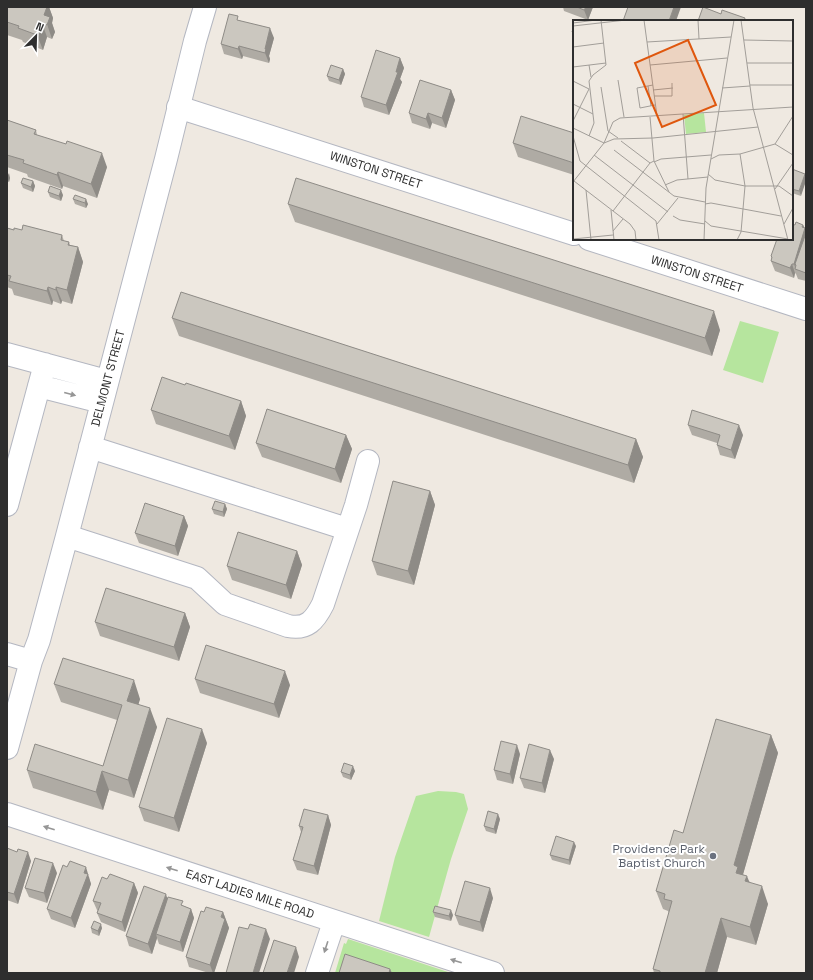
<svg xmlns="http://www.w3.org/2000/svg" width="813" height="980" viewBox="0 0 813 980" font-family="'Space Grotesk',sans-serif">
  <rect width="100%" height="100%" fill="#efe9e1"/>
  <path fill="#b6e59e" d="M740,321l39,11 -16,51 -40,-13z
    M438,791l18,1 8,2 4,15 -17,50 -22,78 -50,-16 16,-64 21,-61z
    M348,939l103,34h-116l9,-30 2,1z"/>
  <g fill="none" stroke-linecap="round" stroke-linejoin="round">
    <g stroke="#b4b7c1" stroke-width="24">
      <path id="minor" d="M178,107l396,127
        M589,239l217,70
        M7,354l100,27
        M39,386l63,16
        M90,447l257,82
        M7,505l38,-141
        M67,536l130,42 28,26 63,22c19,4 27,-6 35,-22l33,-99 12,-44
        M7,654l24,7
        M7,748l24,-87 8,-21 28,-104 99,-377 29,-118 10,-34
        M7,814l486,159
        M317,973l17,-51"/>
    </g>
    <use href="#minor" stroke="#fff" stroke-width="22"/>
  </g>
  <path fill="#afaba4" d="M7,7h42l4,11 -1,5 3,9 -3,7 -5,-2 -4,13 -20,-8 -1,-2 -15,-5z
    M563,7h30l-5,13 -24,-9z
    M239,20l35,18 -5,18 1,3 -1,4 -26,-7 -1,3 -18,-5 -3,-10z
    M400,58l4,10 -4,11 2,3 -13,33 -25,-8 -3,-10z
    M343,69l2,5 -4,11 -12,-4 -2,-5z
    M451,90l4,10 -9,28 -14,-5 -2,6 -18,-6 -3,-10z
    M7,120l29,10 1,5 70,32 -10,31 -34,-12 -1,3 -34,-12 -1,-3 -20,-7z
    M574,133v42l-56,-18 -5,-14z
    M792,169l9,27 -9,-3z
    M7,173l3,5 -1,4 -2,-1z
    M33,181l2,5 -2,6 -10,-4 -2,-5z
    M48,192l15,3 -2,6 -11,-4z
    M73,199l15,5 -2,4 -11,-4z
    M288,204l432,126 -8,26 -417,-134z
    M795,225h8l3,5v51l-8,-2 -2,-5 -1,-1 -1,5 -19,-7 -4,-10 1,-2 -1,-3z
    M7,228l7,2h8l40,5 2,6 5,1 1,3 8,2 5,15 -11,42 -10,-3 -1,3 -8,-3 -1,4 -38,-10 -2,-6 -5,-2z
    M172,318l464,121 7,18 -9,26 -455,-147z
    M185,385l56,16 5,15 -11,34 -79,-26 -5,-14z
    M688,425l55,10 -8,24 -15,-4 -3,-10v-2l-25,-8z
    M346,435l6,14 -11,34 -79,-26 -6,-14z
    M430,491l5,14 -21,80 -37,-10 -5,-14z
    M225,504l2,5 -3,8 -10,-3 -2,-5z
    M184,516l4,10 -10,30 -39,-13 -4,-10z
    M297,551l5,14 -11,34 -59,-19 -5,-14z
    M185,613l5,14 -11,34 -79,-25 -5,-14z
    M195,679l95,6 -11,33 -79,-25z
    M54,684l86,15 -2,6 19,22 -23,71 -25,-8 -6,20 -70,-22 -6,-18 76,-4 14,-46 -56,-18z
    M771,735l7,18 -35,121 25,30 -12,41 -29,-8 -10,36h-63l-1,-4 16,-56 -1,-2 -5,-2 -7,-18 27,-58z
    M207,743l-28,89 -35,-11 -5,-14z
    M520,754l-7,30 -16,-4 -3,-10z
    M554,759l-9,34 -21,-5 -4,-10z
    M355,771l-4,9 -8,-3 -2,-5z
    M328,815l3,10 -13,50 -21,-5 -4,-10 8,-28 -2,-6z
    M500,819l-4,15 -10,-3 -2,-5z
    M576,846l-6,19 -18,-5 -2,-5z
    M7,848l24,13 -13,43 -11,-4z
    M57,873l-10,30 -18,-6 -4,-9z
    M90,877l-1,1 2,6 -16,44 -24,-9 -4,-10z
    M107,879l27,4 4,10 -13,39 -24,-10 -4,-9 1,-2 -1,-1 -4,-9z
    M493,898l-10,34 -24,-7 -4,-10z
    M167,899l24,10 3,9 -11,34 -24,-8 -2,-6 -5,16 -23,-8 -3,-10z
    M204,912h19l6,16 -15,45h-5l-20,-6 -3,-10z
    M433,912l20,3 -2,6 -16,-4z
    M91,928h11l-3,8 -7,-3z"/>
  <path fill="#8e8b86" d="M47,7h2l4,11 -1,5 3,9 -3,7 -8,-24z
    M586,7h7l-5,13 -4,-10z
    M674,7h7l-5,14h-7z
    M42,23l5,14 -4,13 -6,-15z
    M270,28l4,10 -5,18 1,3 -1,4 -4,-10v-4z
    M239,46l4,10 -1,3 -4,-10z
    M400,58l4,10 -4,11 2,3 -13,33 -3,-10z
    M343,69l2,5 -4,11 -2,-5z
    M451,90l4,10 -9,28 -4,-10z
    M428,113l4,10 -2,6 -4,-10z
    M102,153l5,14 -10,31 -6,-14z
    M58,172l5,14 -1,3 -5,-14z
    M9,173l1,5 -1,4 -2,-5z
    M805,174l1,2v5l-5,15 -2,-5z
    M33,181l2,5 -2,6 -2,-5z
    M61,190l2,5 -2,6 -2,-5z
    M86,199l2,5 -2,4 -1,-5z
    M803,225l2,4v-1l1,2v17l-10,18 -1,-1 2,6 -1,-1 -2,-5z
    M78,247l5,15 -11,42 -5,-14z
    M792,264l3,9 -1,5 -4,-10z
    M48,287l5,14 -1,4 -5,-14z
    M56,287l6,14 -1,3 -5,-14z
    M714,311l6,19 -8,26 -7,-18z
    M241,401l5,15 -11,34 -6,-14z
    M739,425l4,10 -8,24 -4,-9z
    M346,435l6,14 -11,34 -6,-14z
    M636,439l7,18 -9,26 -6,-18z
    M430,491l5,14 -21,80 -6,-14z
    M225,504l2,5 -3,8 -1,-5z
    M184,516l4,10 -10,30 -3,-10z
    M297,551l5,14 -11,34 -5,-14z
    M185,613l5,14 -11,34 -5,-14z
    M285,671l5,14 -11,33 -5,-14z
    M134,680l6,19 -6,20 -7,-18z
    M150,708l7,19 -23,71 -6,-18z
    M202,729l5,14 -28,89 -5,-14z
    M771,735l7,18 -36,125 1,13 -9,-26z
    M517,745l3,9 -7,30 -3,-10z
    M550,750l4,9 -9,34 -3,-10z
    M353,766l2,5 -4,9 -1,-5z
    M102,771l7,19 -6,20 -7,-18z
    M498,814l2,5 -4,15 -2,-5z
    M328,815l3,10 -13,50 -4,-9z
    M574,842l2,4 -6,19 -1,-5z
    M28,852l3,9 -13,43 -4,-10z
    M53,863l4,10 -10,30 -3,-10z
    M86,867l5,17 -16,44 -4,-10 13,-45z
    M747,876l7,18 -9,-13z
    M134,883l4,10 -13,39 -3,-10z
    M762,886l6,18 -12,41 -6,-18z
    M490,888l3,10 -10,34 -3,-10z
    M166,894l3,10 -13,30 1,4 -5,16 -4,-10z
    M191,909l3,9 -11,34 -3,-10z
    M451,910l2,5 -2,6 -2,-5z
    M223,912l6,16 -15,45h-1l-3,-8z
    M721,918l6,19 -10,36h-12z
    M101,924l1,4 -3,8 -1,-5z
    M266,929l4,10 -11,34h-6z
    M296,947l3,10 -5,16h-7z
    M390,969l2,4h-3z"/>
  <path fill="#cbc7bf" stroke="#8e8b86" d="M7,7h40l-3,8 6,2 -3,8 -5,-2 -5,12 -19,-7 1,-2 -12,-4z
    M577,7h9l-2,3z
    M628,7h46l-5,14h-46z
    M703,7l18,7 1,-4 23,8 -1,3h-46z
    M229,14l9,2 -1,4 33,8 -5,21h1l-1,4 -26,-7 -1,3 -17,-5z
    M574,27v6l-2,-1z
    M376,50l24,8 -4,14h2l-12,33 -25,-8z
    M331,65l12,4 -4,11 -12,-4z
    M420,80l31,10 -9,28 -14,-5 -2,6 -17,-6z
    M521,116l53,17v30l-61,-20z
    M7,120l29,10 -2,4 32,10 1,-3 35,12 -11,31 -33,-12 -1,3 -34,-12 1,-3 -17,-5z
    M792,169l13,5 -6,17 -7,-2z
    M23,178l10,3 -2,6 -10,-4z
    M296,178l418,133 -9,27 -417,-134z
    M50,186l11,4 -2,6 -11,-4z
    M75,195l11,4 -1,4 -12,-4z
    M796,222l7,3 -1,2 3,1 -11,36h-2l-2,4 -19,-7 1,-4 -1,-1 6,-17h15v-15l3,1z
    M23,225l39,10 -1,5 8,2 -1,3 10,2 -11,43 -11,-3v3l-8,-3 -1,4 -38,-10 2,-5 -4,-1v-47l7,2v-2l8,2z
    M806,233v40l-11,-4 1,-4 -1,-1z
    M181,292l455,147 -8,26 -456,-147z
    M162,377l23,8 1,-2 55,18 -12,35 -78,-26z
    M267,409l79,26 -11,34 -79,-26z
    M692,410l47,15 -8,25 -14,-5 3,-10 -32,-10z
    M393,481l37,10 -22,80 -36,-10z
    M215,501l10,3 -2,8 -11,-3z
    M145,503l39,13 -9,30 -40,-13z
    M238,532l59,19 -11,34 -59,-19z
    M106,588l79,25 -11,34 -79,-25z
    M206,645l79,26 -11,33 -79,-25z
    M63,658l71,22 -7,21 23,7 -22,72 -26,-9 -6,21 -69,-22 8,-26 68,22 19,-61 -68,-21z
    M167,718l35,11 -28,89 -35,-11z
    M716,719l55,16 -37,130 4,2 -2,6 11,3 -2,5 17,5 -12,41 -29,-9 -16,55h-45v-2l-7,-2 19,-68 -8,-2 1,-5 -9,-3 18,-61 9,3z
    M501,741l16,4 -7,29 -16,-4z
    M529,744l21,6 -8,33 -22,-5z
    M344,763l9,3 -3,9 -9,-3z
    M304,809l24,6 -14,51 -21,-6 10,-33 -4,-1z
    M488,811l10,3 -4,15 -10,-3z
    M556,836l18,6 -5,18 -19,-5z
    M7,848l10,4 1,-3 10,3 -14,42 -7,-2z
    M35,858l18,5 -9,30 -19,-5z
    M70,861l16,6 -2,6 4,1 -17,44 -24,-9 16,-44 4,2z
    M110,874l24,9 -12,39 -25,-9 4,-10 -8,-2 9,-24 5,2z
    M465,881l25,7 -10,34 -25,-7z
    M144,886l22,8 -18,50 -22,-8z
    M168,897l15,4 -2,4 10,4 -11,33 -24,-8z
    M435,906l16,4 -2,6 -16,-4z
    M206,907l17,5 -2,5 4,2 -15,46 -24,-8 15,-46 3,1z
    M94,921l7,3 -3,7 -7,-3z
    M250,924l16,5 -13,44h-27l13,-46 9,2z
    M274,940l22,7 -9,26h-24z
    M345,954l45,15 -1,4h-50z"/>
  <defs><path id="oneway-solid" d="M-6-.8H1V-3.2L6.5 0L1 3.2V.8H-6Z"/></defs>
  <g fill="#969696">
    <use href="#oneway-solid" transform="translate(70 394) rotate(15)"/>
    <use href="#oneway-solid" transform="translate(49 828) rotate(-162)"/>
    <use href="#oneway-solid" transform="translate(172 869) rotate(-162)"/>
    <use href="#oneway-solid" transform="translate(326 947) rotate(108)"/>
    <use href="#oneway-solid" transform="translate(456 961) rotate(-162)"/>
  </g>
  <circle fill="#6b7280" stroke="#fff" stroke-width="1.5" cx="713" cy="856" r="4"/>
  <g text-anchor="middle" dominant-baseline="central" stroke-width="4" stroke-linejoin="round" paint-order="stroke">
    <g font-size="12" fill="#2e2e2e" stroke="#fff">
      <text transform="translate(376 170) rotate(18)">WINSTON STREET</text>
      <text transform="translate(697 274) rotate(18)">WINSTON STREET</text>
      <text transform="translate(108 378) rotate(-75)">DELMONT STREET</text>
      <text transform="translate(250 894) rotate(18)">EAST LADIES MILE ROAD</text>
    </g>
    <g font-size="12" fill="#5b616d" stroke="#fff" text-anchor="end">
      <text x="705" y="849">Providence Park<tspan x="705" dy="14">Baptist Church</tspan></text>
    </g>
  </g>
  <g transform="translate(573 20)">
    <rect width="220" height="220" fill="#efe9e1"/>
    <path d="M131,93l2,19 -20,2 -2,-19z" fill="#b6e59e"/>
    <path fill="none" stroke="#a29e99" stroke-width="1" d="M71,0l13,96M125,0l1,19M168,0l12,88 35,132M0,3l23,-3M0,6l53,-6M171,20l49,1M74,22l84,-5M0,27l31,-4M174,43h46M16,45l2,12M77,45l77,-7M0,47l33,-4M45,60l6,37M0,61l16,8 -16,32M80,65l-16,3 3,20 15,-3M177,65h43M75,66l3,20M28,67l7,44 10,7M149,68l28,-2M80,70l20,-2M81,76h18v-13M0,84l20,10M110,94l5,65M77,97l4,44 15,31M0,108l31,15M0,116l7,25 76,60 3,19M16,116l5,-13 -5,-42 4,-6 13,-10 -5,-45M48,121l29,22M31,123l10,-4 39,-1 105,-11M202,124l18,11M41,130l60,46 31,6M21,135l74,57M138,139l8,-4 21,-1 35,-10 18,-28M81,142l7,-3 50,-4M135,154l7,6 30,6h34l14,10M1,161l56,43 5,7 1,9M0,162l31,-39 9,-21 7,-4 173,-11M92,165l12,-5 31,-3M202,169l18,-26M13,170l5,50M132,184l6,-1 70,13M38,190l3,30M40,191l37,-48 4,-2M100,196l7,4 25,4M132,201l6,5 77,13M84,204l21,-26M211,204l9,-16M40,211l10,-12M0,219l40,-4M131,220l2,-52 28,-168M164,220l4,-8 4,-46 -5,-32"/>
    <path fill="#df570e" fill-opacity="0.15" stroke="#df570e" stroke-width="2" d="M115,20l28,65 -54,22 -27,-64z"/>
    <rect width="220" height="220" fill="none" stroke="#2e2e2e" stroke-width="2"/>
  </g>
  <rect width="813" height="980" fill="none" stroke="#2e2e2e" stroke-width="16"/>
  <g transform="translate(36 36) rotate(23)" stroke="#ffffff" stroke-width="3" paint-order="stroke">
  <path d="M0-3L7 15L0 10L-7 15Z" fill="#2e2e2e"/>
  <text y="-6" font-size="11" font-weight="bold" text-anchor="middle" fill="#2e2e2e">N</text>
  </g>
</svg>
